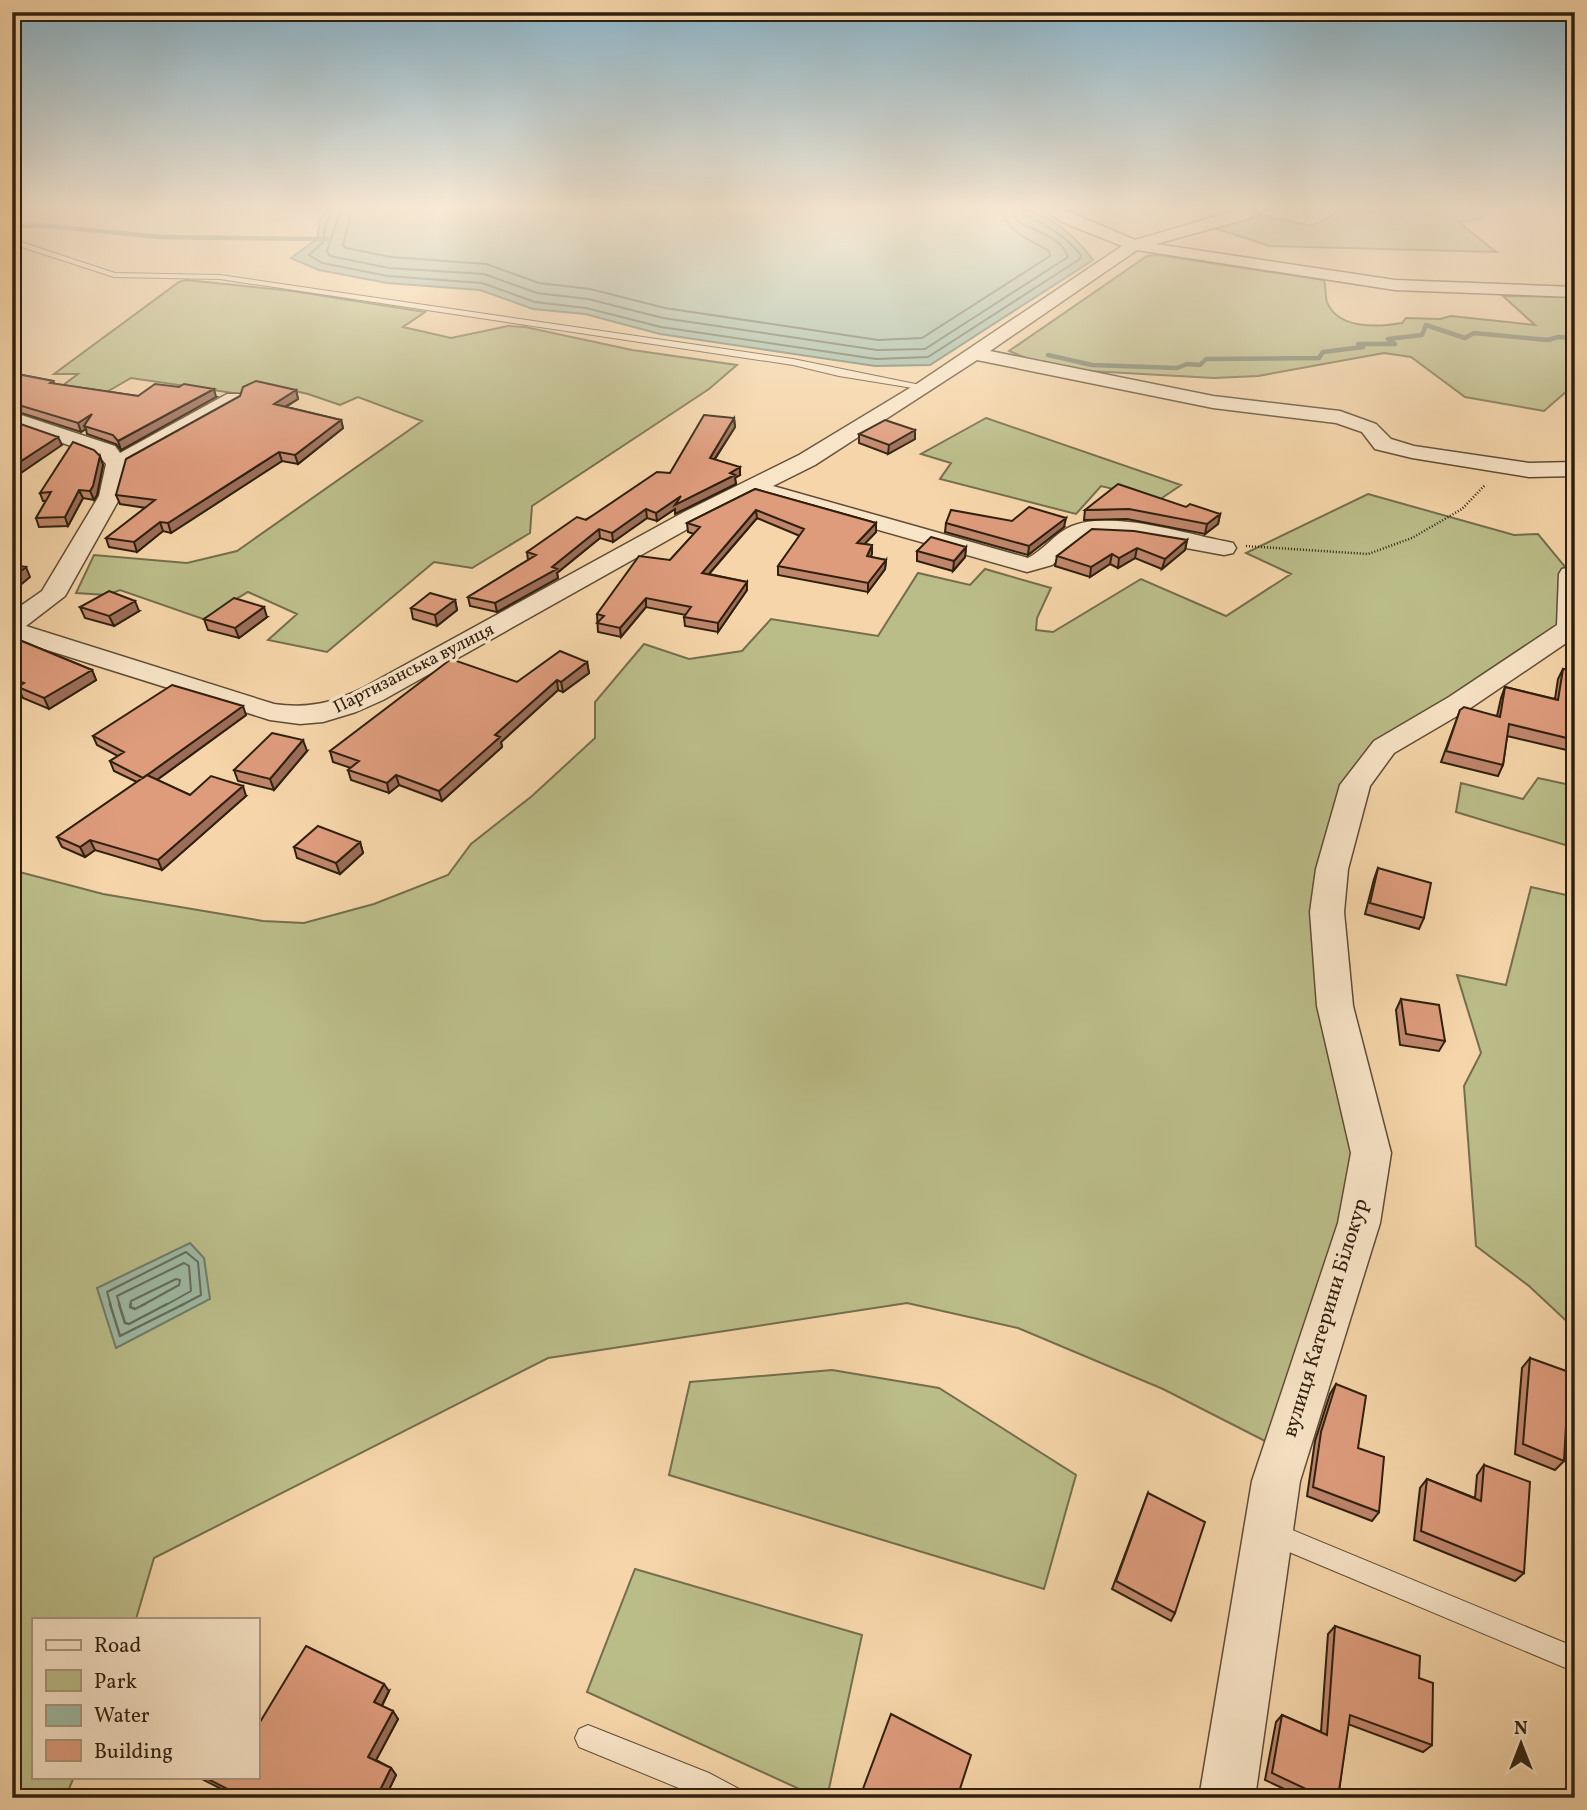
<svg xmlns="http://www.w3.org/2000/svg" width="1587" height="1810" viewBox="0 0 1587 1810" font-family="Vollkorn,serif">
  <rect width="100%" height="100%" fill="#f5d5a9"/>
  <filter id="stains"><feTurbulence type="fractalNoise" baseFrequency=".00286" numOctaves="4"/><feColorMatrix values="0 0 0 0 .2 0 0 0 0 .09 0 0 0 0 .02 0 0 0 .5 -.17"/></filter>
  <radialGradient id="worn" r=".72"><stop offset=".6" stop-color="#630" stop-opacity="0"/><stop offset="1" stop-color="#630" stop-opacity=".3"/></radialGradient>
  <path fill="#bbbd89" stroke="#756e4c" stroke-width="2" d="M1336,206h156l-9,12 -24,4 37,30 -226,-6 -65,-21 46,-12 61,13 32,-17z
    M1157,255l167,25c2,7 1,16 3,22 11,28 52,25 75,21l4,-5 34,1 11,-3 84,9 -32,-29 72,1v87l-31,27 -79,-14 -54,-40 -27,-4 -126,23 -44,2 -125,-7 -46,-6 -34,-14 138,-95z
    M186,280l106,11 133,21 -22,15 48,11 57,-12 17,1 107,23 105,15 -28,24 -177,117 -2,27 -58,35 -38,-6 -107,90 -59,-12 29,-26 -49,-22 -45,27 -83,-29 -13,5 -31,-2 18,-38 93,8 50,-12 185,-130 -64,-24 -18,8 -32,-11 -44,-10 -24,10 -109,-16 -26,15 -43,-7 16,-12h-24l125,-92z
    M986,418l195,67 -22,15 -58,-14 -25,28 -136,-35 11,-16 -30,-9z
    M1368,494l146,41 24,-1 33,40 -1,54 -186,119 -52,122 39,284 -106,288 -102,-52 -145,-61 -111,-25 -359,55 -394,200 -18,61h-103v158h41l-9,21h-53v-928l91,24 160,27 41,2 70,-19 74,-29 23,-31 61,-48 63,-58v-36l49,-58 45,15 53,-8 29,-32 107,17 40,-63 52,12 15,-16 66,19 -14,30 -1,12 17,2 88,-53 85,37 65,-42 -45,-21z
    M1538,778l37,8v62l-119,-36 5,-29 62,16z
    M1531,887l44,10v432l-46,-43 -53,-40 -12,-160 17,-33 -24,-78 49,10z
    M832,1370l107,18 137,87 -32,114 -375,-114 21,-93z
    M635,1569l227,66 -35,163h-8l-232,-106z"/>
  <path fill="#9db9a4" stroke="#717c68" stroke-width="2" d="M328,206h687c36,10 56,25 78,54l-163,105 -55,1 -215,-32 -75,-20 -52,-5 -53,-19 -93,-7 -68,-13 -28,-12 26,-19 3,-19z
    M190,1243l14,15 6,41 -94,49 -19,-60z"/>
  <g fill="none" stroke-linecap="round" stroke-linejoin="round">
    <path stroke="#666c59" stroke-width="2" d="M334,206l-8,17 -3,19 -14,13 13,8 66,13 94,7 53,19 51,6 75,19 215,32 52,-2 152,-98 1,-4c-16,-19 -34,-31 -57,-40l-4,-9
      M342,206l-15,45 3,5 59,12 95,6 53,19 51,6 75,19 214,32 48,-1 143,-92c-7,-21 -34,-26 -51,-36l-6,-15
      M353,206l-10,39 3,3 45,9 95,7 53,19 51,6 75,19 213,32 44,-2 128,-82 -1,-5c-20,-12 -44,-19 -48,-45
      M111,1306l-4,-14 79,-40 12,10 3,33 -21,11
      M120,1306l-3,-10 67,-33 5,3 2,25 -27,15
      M130,1306l1,-5 45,-22 4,1 -1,5 -38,21"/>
    <path stroke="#666c59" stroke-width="2.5" d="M110,1304l10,32 64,-32
      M119,1304l6,19 4,1 38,-20
      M131,1304l-1,3 5,2 10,-5"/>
    <path stroke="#717c68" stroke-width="4.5" d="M12,226h36l112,11 167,2
      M1048,355l44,10 85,3 10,-4 13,1 6,-6 113,-1 4,-6 40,-5 -5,-3h37l-7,-5 34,-4 4,-10 39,13 9,-5 74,7 10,-3 17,1"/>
    <g stroke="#604d35" stroke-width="2">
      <path id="service" d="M19,206h8l-15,11v-6z
        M12,239l103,34 105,2 573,84 137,28 -5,3 -86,-14 -46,-11 -573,-86 -106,-2 -102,-33z
        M1273,1522l302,125v25l-310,-130 -4,-8 4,-8z
        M588,1725l121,48 30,16 4,9h-40l-124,-51 -4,-9 4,-9z"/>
    </g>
    <g stroke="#604d35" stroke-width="3">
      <path id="minor" d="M1037,206h19l79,34 117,-34h20l-22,12 -94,26 239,36 180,7v10l-180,-7 -258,-40 -147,101 223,45 127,15 36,13 15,15 23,7 115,17 46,-1v14l-46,1 -117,-19 -37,-9 -13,-17 -26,-9 -123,-15 -236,-48 -162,105 -42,21 255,72c16,-8 27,-25 44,-32 39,-16 111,7 152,15l9,2 3,5 -3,5 -9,2 -92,-17 -43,-2 -37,29 -25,7 -272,-77 -55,27 -317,178 -27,12 -33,10 -23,2 -30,-4 -258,-81v-27l30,-21 57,-95 7,-32 -7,-8 -87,-31v-13l103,34 5,7 107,-59h14l3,4 -3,4 -114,64 -6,30 -56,100 -39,30 248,78c34,5 58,-1 89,-16l321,-176 115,-57 119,-72 204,-137 -60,-24z
        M1571,567l4,1v69l-106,72 -75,44 -24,33 -22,83 -4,43 9,94 38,147 -11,70 -80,258 -45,317h-56l53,-317 86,-258 13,-70 -34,-147 -7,-94 6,-43 24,-84 34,-44 75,-44 108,-72 2,-51 3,-5z"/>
    </g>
    <path stroke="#2f200e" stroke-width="2.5" stroke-dasharray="1 2" stroke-linecap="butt" d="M1246,546l122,8 44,-16 50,-29 23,-24"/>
    <use href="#service" fill="#f8e4c7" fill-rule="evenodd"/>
    <use href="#minor" fill="#f8e4c7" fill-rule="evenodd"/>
  </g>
  <path fill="#bf866c" stroke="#2f200e" stroke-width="2" d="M12,373l41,8 2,3 83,12 78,1 -95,53 -5,-6 -29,-10 -1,-5 -5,3 -69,-22z
    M296,390l2,9 -12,8 55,13 2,8 -45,36 -16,-3 -111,72 -8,-2 -26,21 -28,-5 -3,-9 40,-30 -26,-4 -4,-9z
    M734,418l1,9 -20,32 25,16 -5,3 1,6 -61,30v-5l-18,12 -10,-3 -34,24 -13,-4 -43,35 1,5 -61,34 -27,-6 -2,-9 60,-37 -1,-8 143,-79z
    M915,430v9l-27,15 -29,-11v-9z
    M103,465l-6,30 -3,5 -11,-2 -15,28 -29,1 -3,-9 10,-17h-3l-3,-8z
    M755,489l121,34v9l-12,12 8,1 -2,12 16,3 -1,9 -17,23 -90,-17v-9l22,-30 -43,-18 -48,56 38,8v8l-29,42 -33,-6 -1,-9 2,-2 -40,-8 -25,30 -23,-5 -1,-18 73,-54 24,-26 -6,-2 -1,-9z
    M1186,507l34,7 -2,10 -13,10 -78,-15 -43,1 1,-10z
    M1012,521l52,6 -36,28 -83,-23 1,-9z
    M1187,540l-2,10 -23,19 -27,-11 -17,10 -8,-4 -20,13 -35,-11 2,-10z
    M966,547l-1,10 -12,14 -36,-10v-10z
    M455,600l2,10 -20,16 -24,-7 -2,-11z
    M80,607l59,4 -25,15 -29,-8z
    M267,617l-28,21 -31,-8 -4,-11z
    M12,637l80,33 4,10 -47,29 -26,-11 -4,-8 -7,-3z
    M1575,650v102l-68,-16 -4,29 -5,11 -57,-14 19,-52 37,6 4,-18 4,-11 50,12 3,-20 5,-10 5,1 2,-9z
    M587,662l2,11 -26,19 -5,-2 -57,52 1,5 -60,54 -43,-16 -10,8 -38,-13 -3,-10 3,-2 -18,-6 -3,-11 187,-69z
    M246,715l-89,65 33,15 56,1 -84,74 -67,-20 -10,7 -23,-10 -5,-10 80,-55 -23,-11 -4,-10 8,-5 -21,-11 -4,-9z
    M307,751l-33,39 -36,-9 -4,-11z
    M360,842l3,11 -23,21 -43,-16 -3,-11z
    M1378,868l46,50 -5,11 -54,-15 9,-35z
    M1401,999l44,42 -6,10 -39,-6 -4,-35z
    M1530,1358l34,103 -9,9 -40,-16 7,-86z
    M1336,1384l43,128 -7,9 -65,-25 8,-55 15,-47z
    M1484,1465l40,108 -9,8 -101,-41 6,-52 7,-9 48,19 2,-23z
    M1148,1493l27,120 -4,8 -59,-32z
    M1575,1567v68l-6,-3z
    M1335,1626l84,52 13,67 -9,7 -75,-28 -10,74h-34l-39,-18 11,-58 6,-7 39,17 7,-98z
    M389,1691l-7,15 16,13 -22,41 15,8 5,7 -11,23h-146l-41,-21h59z"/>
  <path fill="#9b6d58" stroke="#2f200e" stroke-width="2" d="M214,389l2,8 -95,53 -3,-9z
    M296,390l2,9 -22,13 -2,-8z
    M92,414l-8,12 2,3 -5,3 -3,-9z
    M734,418l1,9 -25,39v-8z
    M341,420l2,8 -45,36 -3,-9z
    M915,430v9l-27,15 1,-9z
    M58,437l4,8 -50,34v-12z
    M279,452l3,9 -111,72 -3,-10z
    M100,456l3,9 -6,30 -3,5 -4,-9z
    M740,467v8l-5,3 1,6 -61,30v-5l-18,12 -1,-8 25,-17 49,-23z
    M79,490l4,8 -15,28 -3,-9z
    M646,509l1,9 -34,24 -1,-9z
    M756,510l1,8 -55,64v-9z
    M1220,514l-2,10 -13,10 2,-10z
    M1066,518l-2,9 -36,28 1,-9z
    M160,522l3,9 -26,21 -3,-10z
    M876,523v9l-19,20v-9z
    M599,529l1,9 -43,35 1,5 -61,34 -2,-9 57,-36z
    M1187,540l-2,10 -23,19 3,-10z
    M872,545v9l-5,11v-9z
    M966,547l-1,10 -12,14 1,-10z
    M1137,548l-2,10 -17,10 1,-10z
    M1112,554l-2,10 -20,13 1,-10z
    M886,560l-1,9 -17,23v-9z
    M26,567l4,10 -18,15v-14z
    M747,582v8l-29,42v-9z
    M646,598v9l-25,30 -1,-9z
    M455,600l2,10 -20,16 -2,-11z
    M135,601l4,10 -25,15 -5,-10z
    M264,607l3,10 -28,21 -4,-10z
    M587,662l2,11 -26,19 -2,-10z
    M92,670l4,10 -47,29 -5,-11z
    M557,680l1,10 -57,52 1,5 -60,54 -3,-10 56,-56z
    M243,706l3,9 -99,72 -4,-9z
    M303,740l4,11 -33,39 -4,-11z
    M396,775l3,10 -10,8 -2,-10z
    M243,786l3,10 -84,74 -4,-10z
    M90,840l5,10 -10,7 -5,-10z
    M360,842l3,11 -23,21 -4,-11z
    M384,1684l5,7 -9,18 -6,-7z
    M393,1711l5,8 -24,45 -6,-7z
    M391,1768l5,7 -11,23h-9z
    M331,1792l5,6h-7z"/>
  <path fill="#de9c7d" stroke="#2f200e" stroke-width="2" d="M12,373l41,8 -3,2 88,13 17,-12 24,3 5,-3 30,5 -96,52 -5,-6 -29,-9 8,-12 -14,9 -66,-20z
    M256,381l40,9 -22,14 67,16 -46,35 -16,-3 -111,71 -8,-1 -26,20 -28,-4 49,-38 -39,-5 10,-36 114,-63 3,-9z
    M704,415l30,3 -24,40 30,9 -10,6 5,2 -60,30 6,-9 -25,17 -10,-4 -34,24 -13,-4 -47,38 5,2 -62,34 -27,-6 68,-42 -9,-3 50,-35 9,3 71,-48 13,1z
    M885,420l30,10 -26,15 -30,-11z
    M12,421l46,16 -46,30z
    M73,442l21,8 6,6 -7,30 -3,5 -11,-1 -14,27 -29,1 15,-26 -11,1z
    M1118,484l68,23 4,-3 30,10 -13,10 -78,-15 -44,1z
    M755,489l121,34 -19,20 15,2 -5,11 19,4 -18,23 -90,-17 26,-37 -48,-19 -54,63 45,9 -29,41 -34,-6 7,-10 -45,-9 -26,30 -23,-5 7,-7 -7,-2 42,-58 31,4 30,-33 -13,-4z
    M1029,507l37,11 -37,28 -83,-23 5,-13 61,11z
    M1092,529l42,2 53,9 -22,19 -28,-11 -18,10 -7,-4 -21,13 -34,-11z
    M931,537l35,10 -12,14 -37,-10z
    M12,565l14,2 -14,11z
    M109,591l26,10 -26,15 -29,-9z
    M430,593l25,7 -20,15 -24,-7z
    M234,598l30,9 -29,21 -31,-9z
    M12,637l80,33 -48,28 -26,-11 6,-4 -12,-4z
    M1575,650v90l-66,-16 -6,41 -57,-14 14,-41 4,-3 36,10 5,-30 53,13 5,-31 7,1z
    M560,651l27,11 -26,20 -4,-2 -62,55 5,2 -61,54 -43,-16 -9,8 -39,-13 11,-9 -29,-10 121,-92 66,23z
    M172,685l71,21 -100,72 -33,-17 14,-9 -31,-16z
    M272,733l31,7 -33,39 -36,-9z
    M147,775l43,20 21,-19 32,10 -85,74 -68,-20 -10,7 -23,-10z
    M318,826l42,16 -24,21 -42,-16z
    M1378,868l53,15 -7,35 -54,-15z
    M1401,999l38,6 6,36 -39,-7z
    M1530,1358l39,14 -5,89 -41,-17z
    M1336,1384l30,12 -8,52 26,9 -5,55 -66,-25 8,-55z
    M1484,1465l46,17 -6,91 -103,-42 6,-52 54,22z
    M1148,1493l57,29 -30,91 -59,-32z
    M1335,1626l85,30 -1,22 14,5 -1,62 -82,-30 -12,83h-13l-53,-25 10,-58 45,20z
    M306,1646l78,38 -10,18 19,9 -25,46 23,11 -15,30h-34l-11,-6 -2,6h-84l-41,-21h53v-50z
    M891,1714l80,41 -14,43h-90l-6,-4z"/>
  <linearGradient id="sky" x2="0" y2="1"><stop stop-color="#8ab6cd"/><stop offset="0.45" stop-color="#faecd8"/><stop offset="1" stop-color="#faecd8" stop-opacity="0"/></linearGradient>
  <rect width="1587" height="460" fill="url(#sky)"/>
  <g text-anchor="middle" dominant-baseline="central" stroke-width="7" stroke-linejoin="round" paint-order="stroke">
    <g font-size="18" fill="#2f200e" stroke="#f8e4c7">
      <text transform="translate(414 669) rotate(-27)">Партизанська вулиця</text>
    </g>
    <g font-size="21" fill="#2f200e" stroke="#f8e4c7">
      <text transform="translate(1326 1318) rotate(-73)">вулиця Катерини Білокур</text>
    </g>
  </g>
  <rect width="1587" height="1810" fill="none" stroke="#f5d5a9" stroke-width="42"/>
  <rect x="14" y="14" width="1559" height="1782" fill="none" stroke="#2f200e" stroke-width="3.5"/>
  <rect x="21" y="21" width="1545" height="1768" fill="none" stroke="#2f200e" stroke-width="2"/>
  <rect x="32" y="1618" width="228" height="161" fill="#f8e4c7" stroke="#a8967d" stroke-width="2"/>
  <rect x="46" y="1640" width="35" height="10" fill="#f8e4c7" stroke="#a8967d" stroke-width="2"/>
  <text x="94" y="1652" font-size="21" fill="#2f200e">Road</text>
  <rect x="46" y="1670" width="35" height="21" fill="#bbbd89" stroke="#a8967d" stroke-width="2"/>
  <text x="94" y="1688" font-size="21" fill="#2f200e">Park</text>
  <rect x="46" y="1705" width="35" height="21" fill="#9db9a4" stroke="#a8967d" stroke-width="2"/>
  <text x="94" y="1722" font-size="21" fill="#2f200e">Water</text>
  <rect x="46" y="1740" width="35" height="21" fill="#de9c7d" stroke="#a8967d" stroke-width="2"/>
  <text x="94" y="1758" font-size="21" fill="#2f200e">Building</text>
  <g transform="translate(1521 1744)" stroke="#f8e4c7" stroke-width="5" paint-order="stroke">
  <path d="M0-5L12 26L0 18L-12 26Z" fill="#2f200e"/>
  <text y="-10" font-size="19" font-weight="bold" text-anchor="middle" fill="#2f200e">N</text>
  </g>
  <rect width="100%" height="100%" filter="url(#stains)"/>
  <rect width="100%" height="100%" fill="url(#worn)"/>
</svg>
